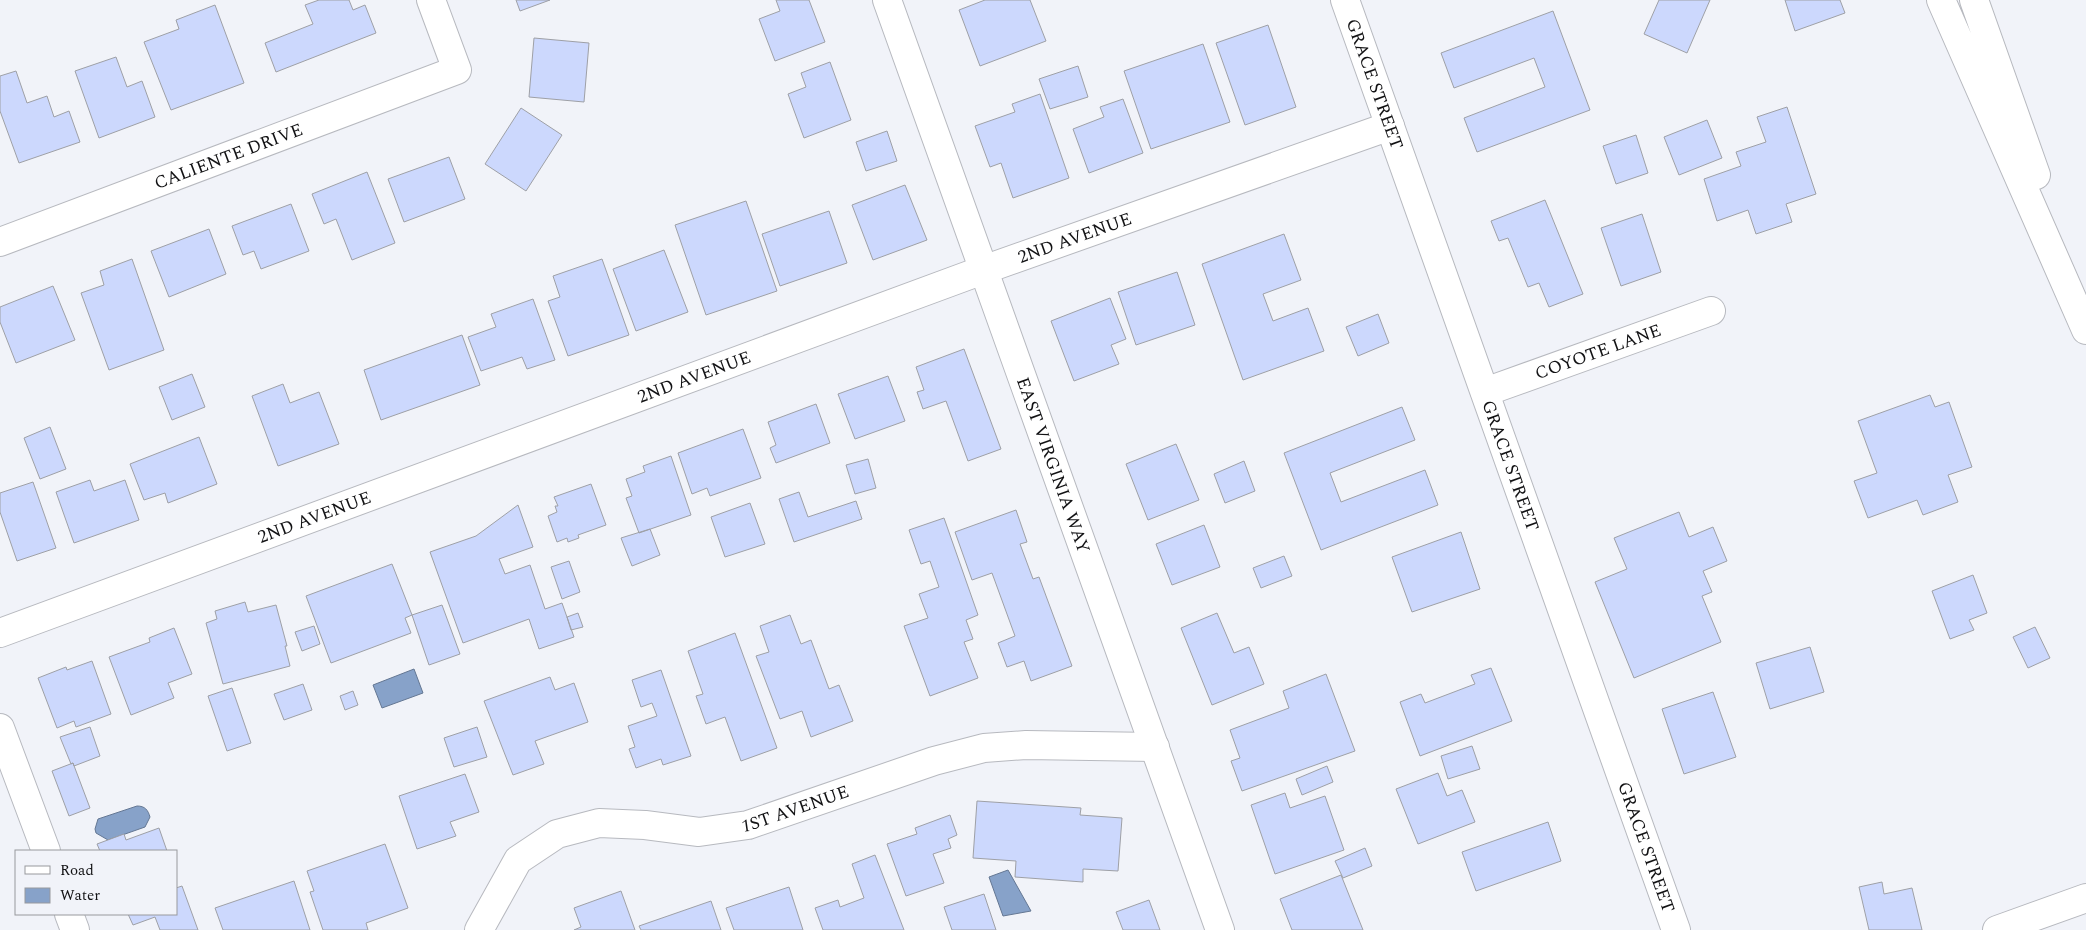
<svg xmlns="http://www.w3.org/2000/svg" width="2086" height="930" viewBox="0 0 2086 930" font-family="Spectral,serif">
  <rect width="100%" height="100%" fill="#f1f3f9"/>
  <path fill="#87a2c9" stroke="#647793" d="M414,669l9,24 -41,15 -9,-23z
    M137,806c8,0 11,4 13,11l-5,10 -37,13 -12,-7 -1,-4 3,-10z
    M1008,870l23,41 -28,5 -14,-39z"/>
  <path fill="#ccd8fd" stroke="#9ea0a6" d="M319,0h30l4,10 12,-5 11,28 -100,39 -11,-29 48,-19 -8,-19z
    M516,0h34l-30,11z
    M776,0h33l16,42 -50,19 -16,-42 21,-8z
    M985,0h45l16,41 -66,25 -21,-56z
    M1659,0h51l-23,53 -43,-19z
    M1785,0h55l5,13 -50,18z
    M215,5l29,78 -73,27 -27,-68 35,-13 -3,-9z
    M1553,11l37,99 -113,42 -13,-34 81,-31 -11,-29 -80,30 -13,-35z
    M1268,25l28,82 -51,18 -29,-82z
    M534,38l55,5 -5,59 -55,-5z
    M1203,44l27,78 -79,27 -27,-78z
    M116,57l11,30 15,-6 13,36 -56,21 -24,-67z
    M830,62l21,58 -47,18 -16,-44 18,-7 -5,-14z
    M1078,66l10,31 -38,12 -11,-30z
    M16,71l11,32 20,-7 7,21 15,-6 11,31 -61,21 -19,-52v-35z
    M1040,94l29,84 -56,20 -12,-35 -11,4 -15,-41 40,-14 -3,-8z
    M1123,99l20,54 -54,20 -16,-44 31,-12 -4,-10z
    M1787,107l29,87 -30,10 6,18 -36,12 -8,-24 -31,11 -13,-42 37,-13 -5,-14 30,-10 -9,-25z
    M521,108l41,27 -36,56 -41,-27z
    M1707,120l15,38 -43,17 -15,-38z
    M887,131l10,30 -31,10 -10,-29z
    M1636,135l12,38 -32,11 -13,-38z
    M449,157l16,42 -61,23 -16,-43z
    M367,172l28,71 -43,17 -16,-41 -12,5 -12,-30z
    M905,185l22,55 -54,20 -21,-55z
    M1545,200l38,94 -34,13 -10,-24 -11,4 -20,-49 -9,3 -8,-20z
    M746,201l31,90 -71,24 -31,-90z
    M291,204l18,47 -48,18 -7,-18 -11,4 -11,-29z
    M829,211l18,52 -67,23 -18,-52z
    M1642,214l19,58 -40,14 -20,-58z
    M209,229l17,45 -57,23 -18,-46z
    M1284,234l17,46 -38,14 10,27 35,-13 16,43 -81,29 -41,-116z
    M664,250l24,62 -52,19 -23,-62z
    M132,259l32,91 -55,20 -28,-77 23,-8 -4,-14z
    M602,259l27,76 -61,21 -20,-55 12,-4 -7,-21z
    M1177,272l18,53 -59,20 -18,-53z
    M53,286l22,54 -59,23 -16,-41v-15z
    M1110,298l16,41 -15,6 8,19 -45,17 -23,-60z
    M533,299l22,61 -28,9 -5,-12 -41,14 -13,-34 28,-10 -5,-13z
    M1378,314l11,29 -31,13 -12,-29z
    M462,335l18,50 -99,35 -17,-50z
    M964,349l37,100 -33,12 -22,-60 -23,8 -6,-17 7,-2 -8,-23z
    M192,374l13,33 -33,13 -13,-33z
    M888,376l17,45 -50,18 -17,-45z
    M283,384l7,19 29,-11 20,52 -61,22 -26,-70z
    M1930,395l5,12 14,-5 23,65 -24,8 10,27 -35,13 -6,-15 -49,18 -14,-37 23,-8 -19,-52z
    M816,404l14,39 -54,20 -6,-15 6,-3 -8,-23z
    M1402,407l13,33 -85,33 11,29 84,-32 13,35 -117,45 -37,-97z
    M50,427l16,42 -26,10 -16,-41z
    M743,429l18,49 -51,18 -3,-8 -15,6 -14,-41z
    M199,437l18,47 -49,19 -3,-10 -21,7 -14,-36z
    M1176,444l23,56 -51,20 -22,-56z
    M671,456l20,59 -52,18 -13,-35 6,-2 -6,-17 19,-7 -2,-6z
    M868,459l8,29 -21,6 -9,-29z
    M1244,461l11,30 -30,12 -11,-29z
    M90,480l4,11 31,-11 14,40 -65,23 -18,-51z
    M33,482l23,66 -39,13 -17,-49v-19z
    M591,484l15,41 -28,10 1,3 -11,4 -1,-4 -10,4 -9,-26 9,-4 -2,-6h3l-4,-9z
    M799,492l9,25 48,-16 6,18 -68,23 -15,-43z
    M750,503l15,41 -40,13 -14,-40z
    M518,505l15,42 -34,12 6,15 25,-9 15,44 17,-6 12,34 -35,12 -10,-30 -66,24 -33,-91 46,-16z
    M1016,510l11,32 -7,2 13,35 6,-2 33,89 -41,15 -7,-20 -17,6 -9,-24 17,-7 -23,-63 -20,7 -17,-48z
    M1679,512l10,25 24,-10 14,34 -24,10 9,21 -10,4 19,46 -87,36 -39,-96 32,-13 -13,-31z
    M944,518l34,97 -12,5 7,19 -9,3 14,36 -48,18 -26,-70 24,-8 -9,-24 20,-7 -9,-26 -9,3 -12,-34z
    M1204,525l16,42 -48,18 -16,-41z
    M650,529l10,26 -28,11 -11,-28z
    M1461,532l19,57 -68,23 -20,-55z
    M1284,556l8,20 -31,12 -8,-20z
    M569,561l11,31 -18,7 -11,-32z
    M392,564l20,51 -7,3 6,15 -80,30 -25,-67z
    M1973,575l14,38 -18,7 5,10 -24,9 -18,-48z
    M245,602l3,10 28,-7 11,41h-2l5,20 -67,18 -17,-61 11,-4 -2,-8z
    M442,605l18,49 -31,11 -17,-50z
    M578,613l5,14 -12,3 -4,-13z
    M1217,613l17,40 15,-6 15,37 -52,21 -31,-77z
    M790,615l11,29 10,-4 18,49 10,-4 14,36 -42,16 -9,-26 -22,8 -24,-63 13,-4 -9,-26z
    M314,626l6,18 -18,7 -7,-19z
    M2035,627l15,31 -22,10 -15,-31z
    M174,628l18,46 -24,9 6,15 -43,17 -22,-58 41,-15 -1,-4z
    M735,633l42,115 -36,13 -16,-44 -19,7 -10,-28 7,-2 -15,-43z
    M1810,647l14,45 -54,17 -14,-46z
    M92,661l19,53 -35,13 -2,-6 -17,7 -19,-50 28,-11 1,3z
    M1491,668l21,53 -92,35 -20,-54 21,-8 4,9 50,-19 -4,-9z
    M661,670l30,86 -28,9 -2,-6 -25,9 -7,-19 6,-2 -7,-21 29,-10 -5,-13 -11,4 -9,-27z
    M1326,674l29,77 -113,40 -11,-30 9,-3 -10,-28 59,-22 -6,-17z
    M550,677l5,13 19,-7 14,39 -53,19 9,23 -31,11 -29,-74z
    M303,684l9,26 -28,10 -10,-26z
    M232,688l19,55 -24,8 -19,-55z
    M353,691l5,14 -13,5 -5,-14z
    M1713,692l23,65 -52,17 -22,-65z
    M90,727l10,29 -26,10 -1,-3 -2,1 -11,-27z
    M477,727l10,30 -33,10 -10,-29z
    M1472,746l8,23 -32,10 -7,-23z
    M73,763l17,45 -21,8 -17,-45z
    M1327,766l6,16 -31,13 -6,-16z
    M1438,773l9,23 15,-6 13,32 -57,22 -22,-55z
    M465,774l14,38 -29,10 6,14 -39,13 -18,-53z
    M1285,793l5,15 35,-12 19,54 -69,24 -24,-69z
    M977,801l104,7 -1,7 42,3 -4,53 -35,-2v13l-68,-5 1,-16 -43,-3z
    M950,815l7,20 -9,4 3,9 -18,6 11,29 -38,13 -19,-52 30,-10 -2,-6z
    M1548,822l13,39 -85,30 -14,-39z
    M159,828l8,23h-67l-3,-7 27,-10 2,6z
    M385,844l23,64 -42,15 2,7h-45l-13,-38 4,-1 -7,-20z
    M1365,848l7,18 -29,12 -8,-17z
    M875,855l29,75h-81l-8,-22 23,-8 2,7 24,-9 -12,-34z
    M1341,875l22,55h-71l-12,-31z
    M294,881l16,49h-87l-8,-22z
    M1882,882l2,12 28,-6 10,42h-53l-10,-43z
    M182,886l16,44h-38l-5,-13 -22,8 -5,-11h48v-26z
    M789,887l14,43h-69l-8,-22z
    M621,891l14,39h-61l7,-3 -7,-19z
    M984,894l12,36h-44l-8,-23z
    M1149,900l11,30h-37l-7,-18z
    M711,901l10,29h-80l-2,-4z"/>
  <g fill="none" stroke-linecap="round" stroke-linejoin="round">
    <g stroke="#b7b9bf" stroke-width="30">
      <g id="minor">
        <path id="s1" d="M887,0l333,930"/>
        <path id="s2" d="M1345,0l331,930"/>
        <path id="s3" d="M0,242l457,-172 -26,-70"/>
        <path id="s4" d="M1485,392l226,-81"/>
        <path id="s5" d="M0,633l983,-363 407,-144"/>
        <path d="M0,728l46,123"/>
        <path d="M69,914l6,16"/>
        <path id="s6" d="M479,930l39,-70 39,-26 42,-11 46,2 54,7 49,-7 186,-64 50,-13 42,-3 129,2"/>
        <path d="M1997,930l89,-32"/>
      </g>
    </g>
    <g stroke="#b7b9bf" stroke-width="30">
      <path id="highway" d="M1941,0l145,330
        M1974,0l62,175"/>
    </g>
    <use href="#minor" stroke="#fff" stroke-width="28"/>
    <use href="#highway" stroke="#fff" stroke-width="28"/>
  </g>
  <g text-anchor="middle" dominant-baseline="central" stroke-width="4" stroke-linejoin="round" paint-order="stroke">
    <g font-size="18" fill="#121214" stroke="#f1f3f9">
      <text stroke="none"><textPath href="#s2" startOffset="89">GRACE STREET</textPath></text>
      <text stroke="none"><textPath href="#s3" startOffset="244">CALIENTE DRIVE</textPath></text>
      <text stroke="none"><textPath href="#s5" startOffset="1145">2ND AVENUE</textPath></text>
      <text stroke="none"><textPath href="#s4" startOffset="120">COYOTE LANE</textPath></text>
      <text stroke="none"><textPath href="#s5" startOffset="740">2ND AVENUE</textPath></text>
      <text stroke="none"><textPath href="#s1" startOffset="494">EAST VIRGINIA WAY</textPath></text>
      <text stroke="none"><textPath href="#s2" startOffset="494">GRACE STREET</textPath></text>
      <text stroke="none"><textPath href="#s5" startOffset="335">2ND AVENUE</textPath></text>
      <text stroke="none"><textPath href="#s6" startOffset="370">1ST AVENUE</textPath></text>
      <text stroke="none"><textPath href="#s2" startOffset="899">GRACE STREET</textPath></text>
    </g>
  </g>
  <rect x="15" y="850" width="162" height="65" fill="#f1f3f9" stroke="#98999d"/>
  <rect x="25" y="866" width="25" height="8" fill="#ffffff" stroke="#98999d"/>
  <text x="60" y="875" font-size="15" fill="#121214">Road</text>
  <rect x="25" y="888" width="25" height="15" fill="#87a2c9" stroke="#98999d"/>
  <text x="60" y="900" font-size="15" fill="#121214">Water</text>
</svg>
